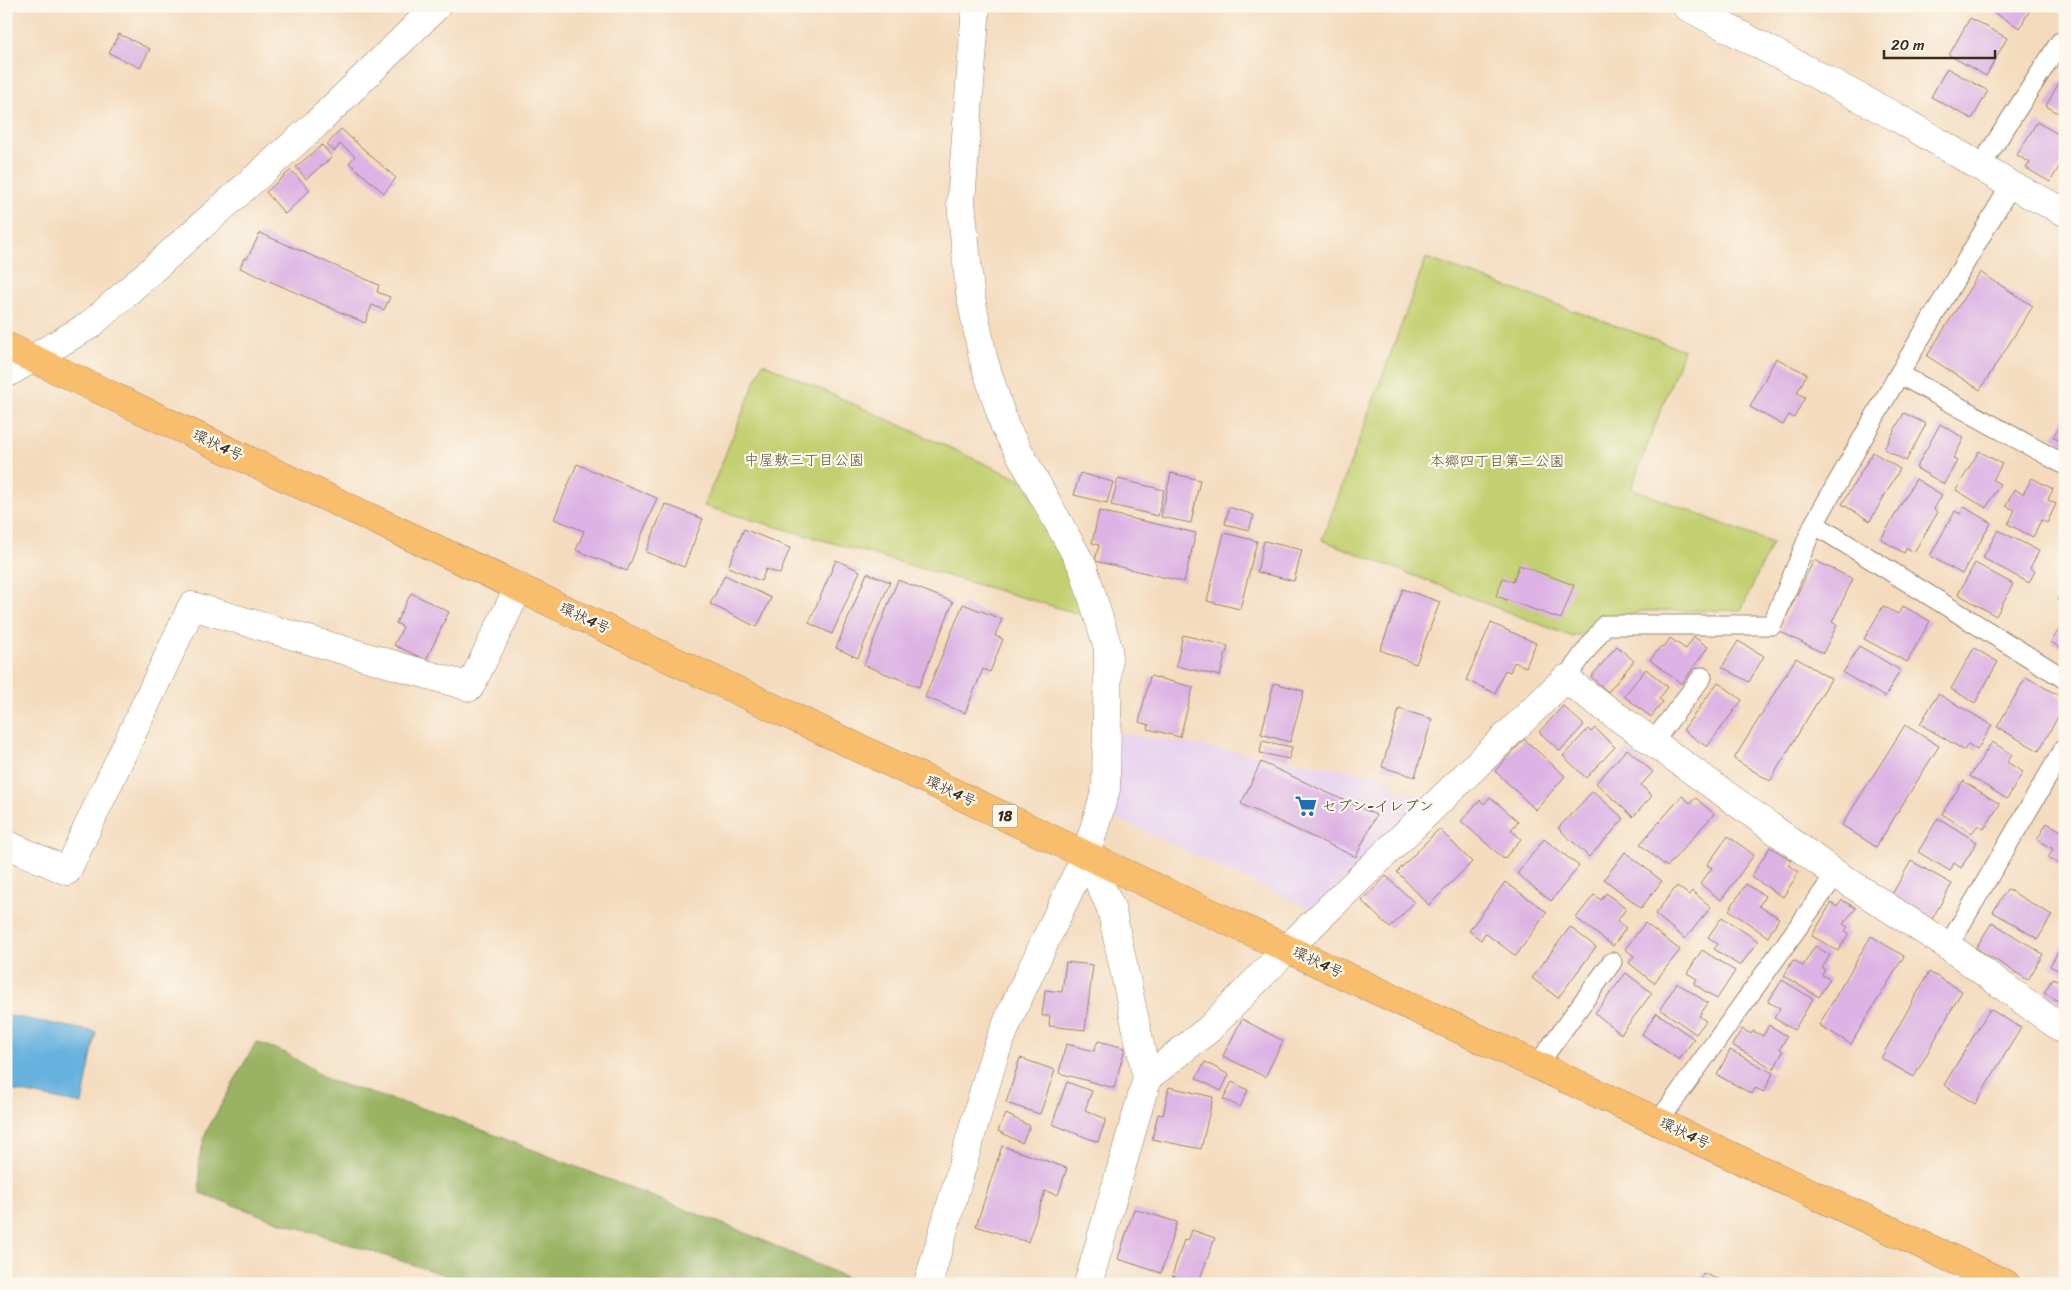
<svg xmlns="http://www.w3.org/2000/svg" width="2071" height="1290" viewBox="0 0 2071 1290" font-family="Sriracha,'Klee One',sans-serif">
  <rect width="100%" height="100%" fill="#fbf7ec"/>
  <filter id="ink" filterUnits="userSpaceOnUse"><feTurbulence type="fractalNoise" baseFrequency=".02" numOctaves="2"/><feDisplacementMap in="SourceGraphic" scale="10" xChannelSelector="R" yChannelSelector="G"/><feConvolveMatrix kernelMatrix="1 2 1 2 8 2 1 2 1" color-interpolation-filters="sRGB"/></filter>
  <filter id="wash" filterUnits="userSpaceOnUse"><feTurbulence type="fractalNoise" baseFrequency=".0096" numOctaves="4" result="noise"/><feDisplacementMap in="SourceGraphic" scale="20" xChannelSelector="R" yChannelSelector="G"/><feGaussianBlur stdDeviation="1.12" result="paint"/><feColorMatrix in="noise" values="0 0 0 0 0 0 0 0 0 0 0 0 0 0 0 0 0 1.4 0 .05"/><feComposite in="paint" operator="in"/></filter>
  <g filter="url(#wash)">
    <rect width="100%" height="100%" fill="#f4dbbe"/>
    <path fill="#e7d2ef" d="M1115,732l276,45v12l44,9 -125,111 -199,-93z"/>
    <path fill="#c3d071" stroke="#7f7d48" d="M1426,258l258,92 -53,138 141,55 -31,67 -101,1 -67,26 -251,-97z
      M763,363l260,118 45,76 19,59 -383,-110z"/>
    <path fill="#9ab263" stroke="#6a6e40" d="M256,1042l30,11 44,28 111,33 305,119 115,51h-389l-203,-66 -69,-25 -1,-34 7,-27z"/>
    <path fill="#66b1de" stroke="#506e7e" d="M6,1015l90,17 -14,72 -76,-15z"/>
    <g id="blocks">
      <path fill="#ddb2e4" d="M1982,6h50l-12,22z
        M1970,18l37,20 -21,38 -37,-21z
        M119,34l31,15 -10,19 -31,-15z
        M1947,68l41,23 -16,28 -41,-22z
        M2060,81l5,2v34l-19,-11z
        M2037,122l28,16v19l-15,25 -24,-14 4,-5 -13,-8z
        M341,129l55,49 -12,15 -35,-30 6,-7 -15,-12 -5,7 -8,-6z
        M322,145l10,12 -26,22 -10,-12z
        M291,170l19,20 -25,24 -19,-22z
        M260,233l119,52 -2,7 13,5 -6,13 -12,-5 -7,18 -125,-55 4,-10 3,1z
        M1980,272l53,34 -53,84 -53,-34z
        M1776,358l31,16 -10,19 8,4 -11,21 -5,-3 -6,10 -33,-18z
        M1904,413l22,11 -20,37 -22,-12z
        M2065,417v27l-12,-7z
        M1940,424l24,14 -11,21 4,2 -13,23 -28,-16z
        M1979,451l23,13 -9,16 7,4 -14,24 -30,-18z
        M1873,452l27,17 -30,52 -28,-17z
        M577,464l80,34 -30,73 -51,-21 8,-19 -30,-12z
        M1080,473l33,9 -6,21 -33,-8z
        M1171,473l29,7 -9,43 -30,-6z
        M2032,478l21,11 -5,11 8,4 -9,19 -6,-3 -8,17 -25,-13 7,-14 -9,-4 8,-17 9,5z
        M1118,479l46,11 -6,26 -47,-11z
        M1916,479l26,16 -8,14 4,3 -24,40 -7,-4 -3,5 -23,-14z
        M665,504l38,15 -19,48 -38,-15z
        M1229,507l25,8 -5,15 -24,-6z
        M1964,507l27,16 -29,51 -32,-18 25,-45 5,3z
        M1099,511l97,22 -12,49 -89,-21 4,-16 -7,-2z
        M744,529l46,19 -10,26 -14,-5 -5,12 -33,-14z
        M1998,530l41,21 -9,17 5,3 -6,12 -46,-25z
        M1224,533l33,8 -17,68 -33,-8z
        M1264,541l38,9 -8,31 -37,-9z
        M836,560l24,11 -28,63 -23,-11z
        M1814,560l39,19 -21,43 5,3 -14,28 -44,-22z
        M1975,563l38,21 -17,32 -38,-22z
        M1519,565l55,20 -13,34 -65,-23 7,-18 10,4z
        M867,573l23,9 -32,76 -22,-10z
        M725,575l46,23 -14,29 -47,-23z
        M898,580l55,22 -34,85 -55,-22z
        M2065,587v18l-8,-5z
        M1403,589l37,13 -24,62 -36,-14z
        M411,593l38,19 -23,48 -32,-15 9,-18 -7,-4z
        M963,604l39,15 -7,17 8,3 -13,33 -7,-3 -18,44 -40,-16z
        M1883,606l15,8 5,-8 27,15 -23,41 -43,-23z
        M2065,620v31l-14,-9z
        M1491,623l45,20 -10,24 -12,-5 -4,10 -5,-2 -10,23 -29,-13z
        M1183,635l45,11 -8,30 -44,-10z
        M1694,637l14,10 -26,37 -32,-24 11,-14 3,1 6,-9 16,11z
        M1738,641l26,15 -15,26 -27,-15z
        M1617,646l17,15 -26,31 -17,-15z
        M1859,646l41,24 -15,27 -42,-24z
        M1974,648l24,14 -23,41 -24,-14z
        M1796,658l35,21 -61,102 -36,-22z
        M1646,669l22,18 -9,12 4,3 -12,15 -27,-21z
        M1150,676l43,11 -13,50 -32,-8 1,-4 -10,-3z
        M2026,677l39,22v5l-26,47 -42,-24z
        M1718,682l24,18 -35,47 -24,-17z
        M1274,683l30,8 -14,51 -29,-8z
        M1938,694l54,31 -15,25 -9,-6 -4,6 -44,-26z
        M1563,706l21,19 -24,26 -21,-19z
        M1399,709l33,10 -17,58 -33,-10z
        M1905,725l34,21 -63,101 -34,-22z
        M1595,728l20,19 -29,31 -23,-22 25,-27 3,3z
        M1524,739l41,37 -29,34 -41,-39z
        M1262,741l30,6 -3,12 -29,-6z
        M1992,742l20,12 -5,8 16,10 -16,27 -37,-23z
        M1627,749l26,23 -12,13 11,11 -19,21 -37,-34z
        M1261,762l115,53 -20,42 -115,-53z
        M1963,781l37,23 -16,25 -6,-4 -6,8 -30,-19z
        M1593,791l31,28 -35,38 -31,-29z
        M1682,796l8,7 6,-5 18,16 -47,53 -27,-23z
        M1490,797l28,24 -7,9 10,9 -17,20 -43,-38 19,-21 4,4z
        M1938,818l39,24 -16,26 -7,-5 -4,8 -32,-19z
        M2047,823l18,10v34l-17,-9 5,-9 -16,-9z
        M1439,829l33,33 -43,43 -32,-33z
        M1728,836l26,19 -33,45 -21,-16 12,-16 -5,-3z
        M1544,839l35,27 -28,35 -34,-27z
        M1770,847l21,13 -3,5 11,7 -16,25 -32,-20z
        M1625,852l37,29 -21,27 -37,-29z
        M1911,861l41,23 -20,35 -41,-23z
        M1386,876l28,26 -24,26 -28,-27z
        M1505,882l42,30 -31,44 -31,-23 -4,7 -12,-9z
        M1746,884l19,12 -6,10 20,12 -11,19 -39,-27z
        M1677,886l12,9 3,-4 19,16 -26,32 -30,-25z
        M2007,889l45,26 -14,24 -45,-27z
        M1606,893l20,16 -9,12 9,7 -13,18 -37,-28 18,-23 7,5z
        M1842,900l14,8 -13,16 5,3 -3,4 4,2 -11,18 -26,-15 19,-33 6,4z
        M1722,917l36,24 -18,25 -26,-17 4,-5 -10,-7z
        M1992,922l51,32 -15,26 -52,-32z
        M1645,923l35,27 -26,33 -25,-20 5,-7 -9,-7z
        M1570,927l26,20 -38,51 -26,-20z
        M1871,936l33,20 -53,88 -32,-19z
        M2062,945l3,2v27l-15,-8z
        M1815,946l15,9 -8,13 3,2 -3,5 8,4 -11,18 -35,-21 9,-16 10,6z
        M1702,950l33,21 -18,28 -23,-15 3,-5 -10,-6z
        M1066,962l27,3 -8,65 -36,-4 1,-10h-8l3,-26 17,2z
        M1929,972l33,19 -48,86 -33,-19z
        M1626,973l26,20 -31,41 -26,-21z
        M2053,978l12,6v21l-21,-12z
        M1782,980l31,19 -19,31 -20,-12 6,-10 -12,-6z
        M1677,983l31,20 -9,13 7,5 -10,13 -36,-25z
        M1990,1009l31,19 -46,76 -31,-19z
        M1657,1013l37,26 -15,21 -37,-26z
        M1242,1019l41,22 -18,36 -42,-21z
        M1769,1025l18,11 -7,13 3,2 -9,18 -42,-24 10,-16 9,5 2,-3 10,5z
        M1098,1041l27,7 -11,40 -55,-15 7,-29 28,7z
        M1730,1050l43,23 -9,19 -9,-4 -3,6 -35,-19z
        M1020,1058l35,12 -15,44 -34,-11z
        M1205,1062l24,13 -8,16 -25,-13z
        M1067,1082l25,9 -7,19 21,9 -8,23 -46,-18z
        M1232,1082l16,8 -8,17 -17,-8z
        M1169,1087l44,10 -12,52 -49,-10 6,-25 5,1z
        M1006,1114l24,12 -8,17 -24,-12z
        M1002,1146l65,22 -9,27 -13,-4 -17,51 -52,-16z
        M1134,1209l43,13 -16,51 -43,-14z
        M1192,1230l23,8 -17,46 -26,-8 12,-36 4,1z
        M1703,1273l18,8 -1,3h-22z"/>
    </g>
  </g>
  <g filter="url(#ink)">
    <use href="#blocks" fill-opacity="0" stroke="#98826e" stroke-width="1"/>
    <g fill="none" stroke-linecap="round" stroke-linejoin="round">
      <g stroke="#98826e" stroke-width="21">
        <path id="lane" d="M1980,167l80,-125
          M1899,374l112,-189
          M2065,465l-166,-91 -85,150 251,155
          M1565,679l40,-54h167l42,-101
          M1653,742l49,-65
          M1948,946l117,-199
          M1538,1064l74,-102
          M1659,1121l177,-247"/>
      </g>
      <g stroke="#98826e" stroke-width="29">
        <path id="street" d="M1686,6l210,111 115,68 54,27
          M6,374l84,-49 227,-202 120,-117
          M6,844l61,27 125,-265 278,81 49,-100
          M1086,855l25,53 36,170 -59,206
          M1147,1078l62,-49 79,-81 277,-269 271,195 112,72 117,85
          M928,1284l66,-228 18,-45 74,-156 20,-66 2,-141 -25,-81 -78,-140 -22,-69 -13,-65 -9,-91 15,-196"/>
      </g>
      <g stroke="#98826e" stroke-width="29">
        <path id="primary" d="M6,346l1080,509 920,429"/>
      </g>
      <use href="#lane" stroke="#fff" stroke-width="19"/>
      <use href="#street" stroke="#fff" stroke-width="28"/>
      <use href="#primary" stroke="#f9be6d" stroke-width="28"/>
    </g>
  </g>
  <defs>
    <g id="supermarket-bare" transform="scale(1.725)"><path d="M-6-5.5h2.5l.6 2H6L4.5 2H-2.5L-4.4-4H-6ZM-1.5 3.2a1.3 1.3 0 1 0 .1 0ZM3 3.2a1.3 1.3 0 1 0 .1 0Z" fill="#1f6fb2" stroke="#fbf7ec" stroke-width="2.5" paint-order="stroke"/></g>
  </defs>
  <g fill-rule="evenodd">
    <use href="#supermarket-bare" x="1306" y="806"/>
  </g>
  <g text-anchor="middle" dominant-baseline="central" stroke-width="4.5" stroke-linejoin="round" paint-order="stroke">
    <rect fill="#fbf7ec" stroke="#75685c" stroke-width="1" x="992.5" y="804.5" width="25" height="23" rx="4"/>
    <g font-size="14" font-weight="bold" fill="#3b2a1e">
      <text x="1005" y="816">18</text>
    </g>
    <g font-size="15" fill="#3b2a1e" stroke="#fbf7ec">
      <text transform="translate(218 445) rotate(25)">環状4号</text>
      <text transform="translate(585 618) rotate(25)">環状4号</text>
      <text transform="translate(951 791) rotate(25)">環状4号</text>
      <text transform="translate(1318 962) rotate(25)">環状4号</text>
      <text transform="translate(1685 1133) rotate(25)">環状4号</text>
    </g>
    <g font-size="15" fill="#5d5433" stroke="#fbf7ec">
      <text x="804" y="460">中屋敷三丁目公園</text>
      <text x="1497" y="461">本郷四丁目第二公園</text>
    </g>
    <g font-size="15" fill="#3b2a1e" stroke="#fbf7ec" text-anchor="start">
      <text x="1322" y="806">セブン-イレブン</text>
    </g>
  </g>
  <rect width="2071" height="1290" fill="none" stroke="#fbf7ec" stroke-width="25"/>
  <path d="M1884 50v8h111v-8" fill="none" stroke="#3b2a1e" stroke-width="2.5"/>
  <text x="1891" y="50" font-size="15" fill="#3b2a1e" stroke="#fbf7ec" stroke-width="4" paint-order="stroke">20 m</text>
</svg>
